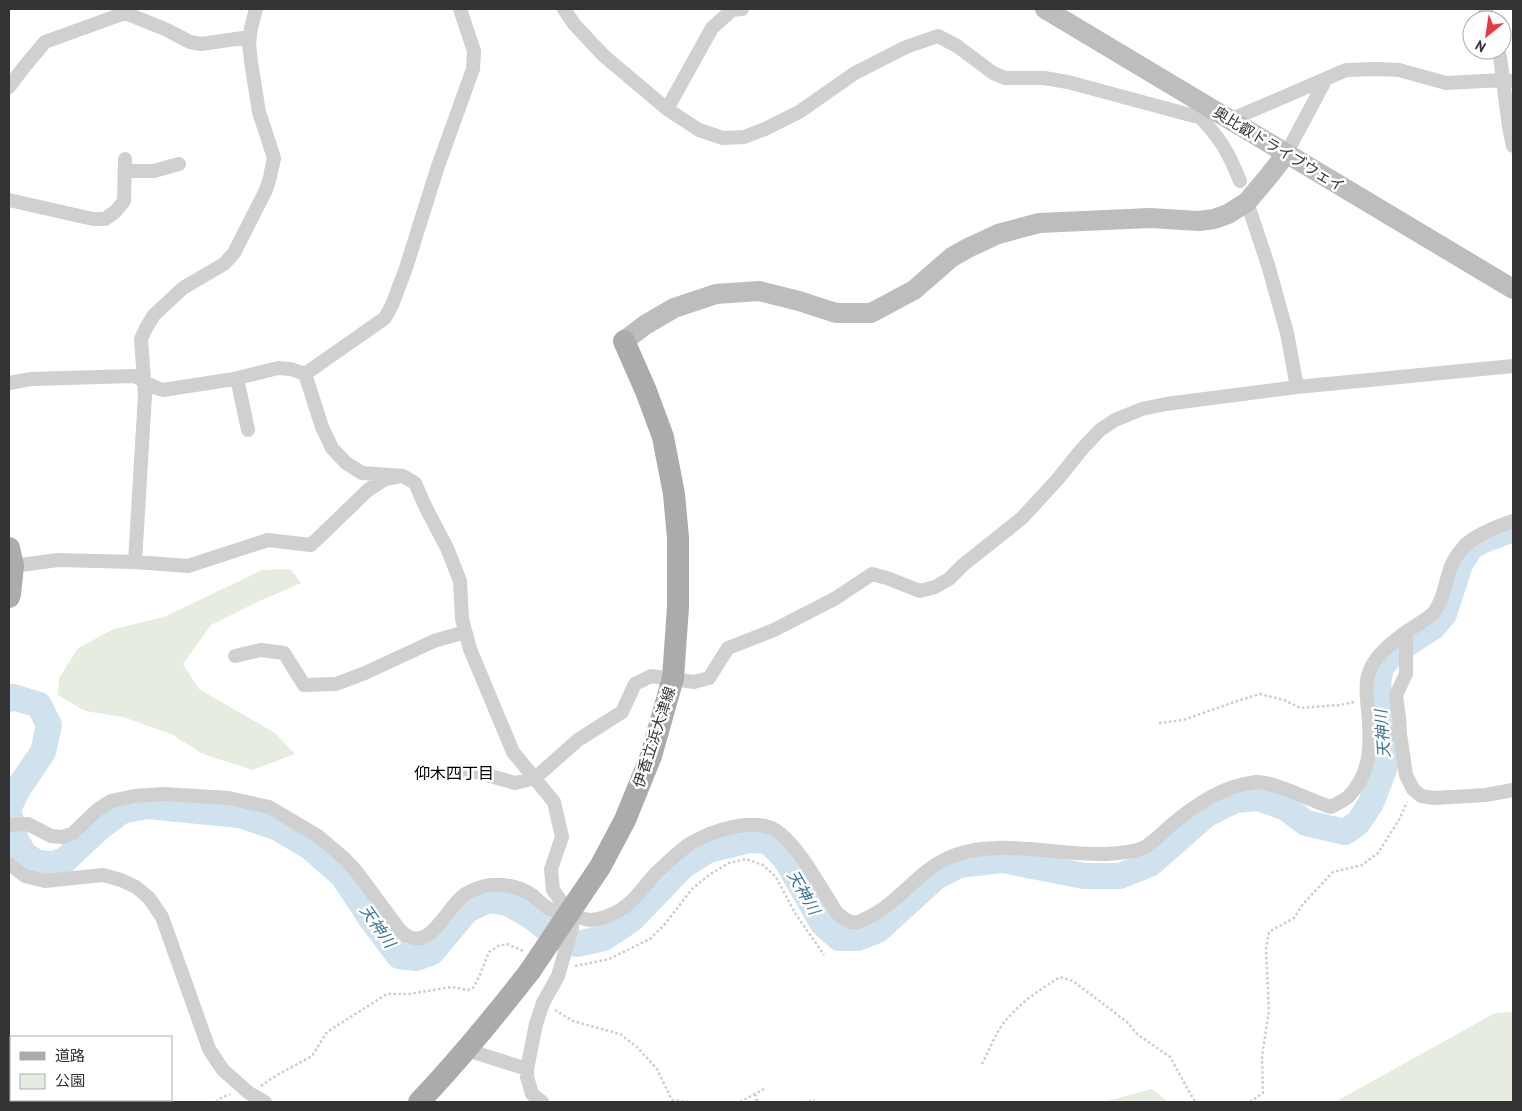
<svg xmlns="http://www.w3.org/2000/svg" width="1522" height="1111" viewBox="0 0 1522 1111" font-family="'PT Sans','Noto Sans JP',sans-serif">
  <rect width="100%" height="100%" fill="#fff"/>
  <path fill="#e6ecdf" d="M290,569l11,14 -46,20 -44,22 -28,39 16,25 76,44 20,21 -42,16 -50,-16 -32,-20 -48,-17 -38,-6 -27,-16 1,-17 19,-30 36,-19 50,-12 98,-47z
    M1513,1012v90h-178l160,-89z
    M1152,1089l16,13h-65z"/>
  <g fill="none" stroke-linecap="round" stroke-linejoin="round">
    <path stroke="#cfe2ee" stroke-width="26" d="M9,699l4,-2 26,8 10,20 -6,27 -25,37 -9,18
      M9,813l7,27 8,14 13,9 16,1 12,-4 32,-30 25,-19 25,-5 93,9 38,13 32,19 33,29 29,44 27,36 17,2 16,-6 35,-42 21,-10 20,3 24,14 27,21 18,6 27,-6 27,-18 52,-54 25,-16 41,-10 19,1 17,17 38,66 16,14h18l21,-8 58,-53 23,-12 43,-5 82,16h36l30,-12 57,-50 28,-14 23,-2 28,10 20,15 39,9 13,-9 13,-20 14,-36v-23l-7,-61 3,-16 11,-13 41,-27 11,-13 16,-50 10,-16 11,-7 32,-12"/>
    <path stroke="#cdcdcd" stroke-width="2.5" stroke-dasharray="2.5 2.5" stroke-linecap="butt" d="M1159,723l24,-3 57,-20 20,-6 24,6 16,8 40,-3 14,-3
      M575,966l34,-7 41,-20 15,-15 27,-35 17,-14 20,-12 17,-4 17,6 13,12 19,36 29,42
      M555,1010l18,11 47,13 17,13 20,22 15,31 16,2
      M982,1064c8,-15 14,-33 25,-45 15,-18 34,-30 53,-42l13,4 54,41 10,12 33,23 25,45
      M261,1086l16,-11 35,-19 15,-24 60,-38h22l43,-7 16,3 5,-2 6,-11 10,-25 9,-6 9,-2 16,7
      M755,1094l2,8
      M216,1102l3,-3 11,-5
      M740,1102l24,-13
      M804,1102l11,-2
      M1250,1102l13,-9 -1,-37 7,-45 -3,-62 3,-17 25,-14 9,-14 30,-32 29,-7 16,-12 21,-33 8,-18"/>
    <path stroke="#d0d0d0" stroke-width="14" d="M564,9l10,15 30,32 63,53 32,21 24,8 21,-1 21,-8 34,-17 56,-39 51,-26 32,-11 19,10 36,27 12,5h39l24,4 126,34 9,-1 5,-8
      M1485,9l4,11
      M125,13l40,16 25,13 11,2 49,-7
      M1498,50l2,7 9,70 4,19
      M9,87l15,-20 21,-25 80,-29 2,-4
      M667,109l45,-81 20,-18 10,-1
      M1198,115c22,23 30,36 42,66
      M1230,120l116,-50 30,-1 23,1 47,13 57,-3 10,1
      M1286,154l40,-75
      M125,171h29l25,-7
      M9,200l84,19h12l11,-8 8,-10 1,-42
      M1247,202l21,63 19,68 10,54
      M305,374l17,53 10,21 14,15 16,10 41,3 12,7 11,25 21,40 13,33 2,38 8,30 43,103 41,50 8,35 -11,32 2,21 18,25 1,13 -14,48 -15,27 -7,21 -9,45v8l5,17 10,8
      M237,378l11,52
      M9,383l22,-4 103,-3c11,5 18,11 29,14l71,-11 44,-11 13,1 14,5 80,-56 7,-13 14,-37 31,-99 36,-100 1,-18 -14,-42
      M1513,521c-27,9 -55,21 -64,51 -4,13 -6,29 -15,40 -4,6 -21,15 -28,20v42l-10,21 3,22 1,17 6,41 7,14 8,7 13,2 52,-3 27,-5
      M135,562l53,4 80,-26 43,5 57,-55 17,-11 12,-2
      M13,566l45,-6 77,2 10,-167 -4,-56 5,-11 8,-13 29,-27 41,-24 10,-11 32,-63 4,-13 4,-19 -15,-46 -8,-50 -2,-19 2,-15 5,-19
      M235,656l26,-6 23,3 20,32 32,-1 29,-11 69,-32 31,-9
      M1370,735l30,-1
      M458,771h15l42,12 20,-5 43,-38 44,-28 13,-28 16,-8 43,6 15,-4 19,-30 46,-18 62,-32 36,-24 15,4 33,13 15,-4 14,-8 14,-14 59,-47 35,-38 25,-31 18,-19 15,-10 27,-11 24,-5 131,-17 216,-21
      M9,825l19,-1 23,12 11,1 11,-4 24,-23 14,-9 23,-5 30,-2 65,4 40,9 49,29 26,22 12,13 43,58c28,30 46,-20 65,-34 7,-5 14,-7 21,-9 16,-3 34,0 47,9 6,5 11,11 18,14 7,3 33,10 40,11 6,0 17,-3 22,-6 19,-7 31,-27 44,-41 10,-9 24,-23 35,-30 21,-12 63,-27 86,-12 22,15 45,59 60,82 6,5 12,11 20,9 3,0 7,-3 10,-4 31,-14 49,-45 79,-59 45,-23 111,-3 160,-5 11,-1 24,-1 34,-5 10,-3 22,-16 30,-23 25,-21 52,-40 86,-44 17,-1 56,19 75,25 5,-3 12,-6 17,-10 24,-24 23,-55 20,-87 -1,-11 -3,-24 0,-35 5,-18 23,-32 38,-43
      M9,864l16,12 20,5 58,-6 18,5 15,7 13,11 13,19 47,132 14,21 26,23 16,9
      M467,1050l60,19"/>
    <path stroke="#bdbdbd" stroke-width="20" d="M1045,9l468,280
      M624,341l21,-16 29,-17 42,-14 43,-3 40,10 37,12h35l43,-23 38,-33 16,-9 30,-14 41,-11 111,-5 49,3 15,-2 14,-5 19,-12 21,-25 18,-23"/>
    <path stroke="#ababab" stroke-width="22" d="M9,548l4,18 -3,28 -1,3
      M577,901l23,-34 25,-47 26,-64 22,-78 5,-71v-69l-4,-44 -11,-57 -17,-46 -22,-50
      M419,1102c40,-42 76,-86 111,-131"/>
    <path stroke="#ababab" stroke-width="22" d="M530,971l47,-70"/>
  </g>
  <g text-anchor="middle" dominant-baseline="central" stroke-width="5" stroke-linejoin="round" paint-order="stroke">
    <g font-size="15" fill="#333" stroke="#fff">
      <text transform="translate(1279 149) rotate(31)">奥比叡ドライブウェイ</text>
      <text transform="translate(654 737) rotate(-72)">伊香立浜大津線</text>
    </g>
    <g font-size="16" font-style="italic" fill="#3f7597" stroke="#fff">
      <text transform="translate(1382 734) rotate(-94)">天神川</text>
      <text transform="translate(804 892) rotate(60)">天神川</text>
      <text transform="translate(378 926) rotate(55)">天神川</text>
    </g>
    <g font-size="16" fill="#000" stroke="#fff">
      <text x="454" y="773">仰木四丁目</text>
    </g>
  </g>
  <rect width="1522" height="1111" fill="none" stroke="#333333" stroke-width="20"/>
  <rect x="10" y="1036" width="162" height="65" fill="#ffffff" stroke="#adadad"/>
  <rect x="20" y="1052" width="25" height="8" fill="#ababab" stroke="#adadad"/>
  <text x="55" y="1061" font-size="15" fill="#333333">道路</text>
  <rect x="20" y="1074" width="25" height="15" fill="#e6ecdf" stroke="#adadad"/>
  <text x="55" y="1086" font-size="15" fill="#333333">公園</text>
  <g transform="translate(1487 35) rotate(210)"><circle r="24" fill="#ffffff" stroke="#adadad"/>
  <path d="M0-4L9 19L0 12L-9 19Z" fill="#e63946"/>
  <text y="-8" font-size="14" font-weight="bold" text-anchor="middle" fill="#333333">N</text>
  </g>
</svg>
